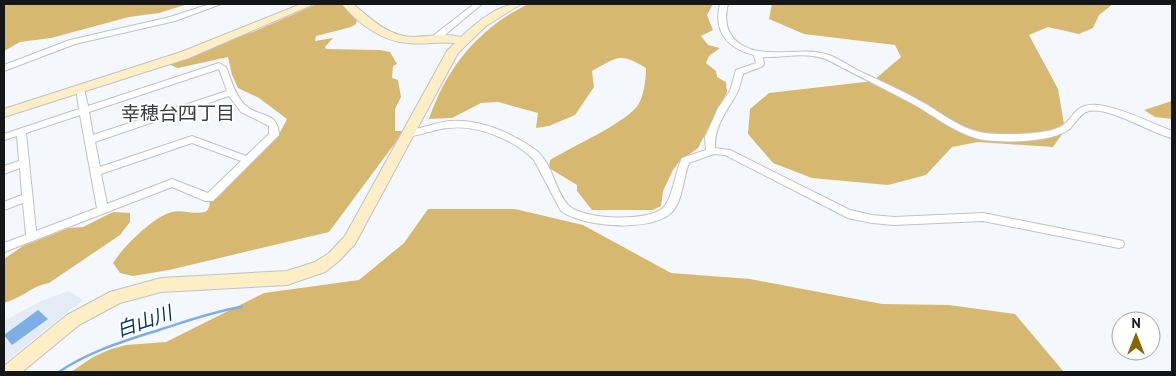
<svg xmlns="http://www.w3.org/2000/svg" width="1176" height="376" viewBox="0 0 1176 376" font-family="'PT Sans','Noto Sans JP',sans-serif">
  <rect width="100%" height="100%" fill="#f4f8fc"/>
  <path fill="#e3ebf5" d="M69,291l14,9 -79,63v-42l37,-20z"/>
  <path fill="#d7b871" d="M4,4h184l-29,9 -30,4 -78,21 -31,4 -16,9z
    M317,4h25l15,14 -1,6 -5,3 -35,9 -1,5 18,-3 -8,9 1,2 54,1 10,2 7,12 -4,2 -1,12 6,2 3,17 -6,12v22h9l-75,101 -160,38 -36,6 -13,-3 -7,-10c10,-16 41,-47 59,-51 12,-3 22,4 35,-1l3,-6 -1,-4 68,-63 10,-19 -28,-21 -21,-10 -6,-13 -4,-18 -50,11 -8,-3 -62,17 -3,-2 148,-48z
    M528,4h185l-6,11 6,15 -12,6 7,9 12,3 -11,8 -3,7 10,8 1,6 9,5 1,10 -29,56 -19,14 -6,8 -10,21 -2,15 -8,4h-61l-15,-19v-6l-28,-17 1,-8c21,-13 76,-37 88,-55 6,-9 8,-26 8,-37 -27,-16 -28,-11 -54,3l2,16 -19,28 -26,11 -13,2 2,-15 -40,-11 -17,1 -29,15 -23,1c18,-52 49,-90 99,-115z
    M772,4h341l-14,11 -6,13 -14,6 -31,-7 -19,8 29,54 7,41 -12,17 -75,-5 -26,5 -26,28 -38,10 -76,-7 -39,-15 -25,-29 2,-25 19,-16 104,-12 28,-24 -6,-12 -91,-11 -35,-15z
    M1172,101v18l-17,-2 -11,-7z
    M428,209h87l68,16 88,48 79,6 132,25 67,1 66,9 49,58h-993l22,-15 18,-8 15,-4 40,-3 98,-49 95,-13 45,-37z
    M113,212l17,1v9l-10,13 -71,48c-17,3 -29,16 -45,20v-44l19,-13 46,-18 14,-1z"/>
  <path fill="#7eaee6" d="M38,310l10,9 -36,26 -8,-10z"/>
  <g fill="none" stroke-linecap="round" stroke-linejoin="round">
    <path stroke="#7eaee6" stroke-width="2.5" d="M59,372c32,-22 69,-32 106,-44 25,-8 50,-17 77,-21"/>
    <g stroke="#bfc2c6" stroke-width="2">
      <path id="street" d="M210,4h11l-46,17 -100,23 -71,27v-6l66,-25 100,-23z
        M474,4h8l-42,35h-6v-4z
        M720,4h8c-4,16 -2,30 12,40 27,17 60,1 89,11 11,4 20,11 30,16 22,10 44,20 65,32 19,11 38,27 61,30 17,2 60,2 75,-6 12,-6 14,-21 30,-22 22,-2 61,18 82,26v7c-22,-5 -61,-31 -83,-27 -10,2 -14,15 -22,20 -18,11 -62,12 -83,9 -27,-5 -48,-23 -71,-36 -28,-15 -57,-29 -85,-44 -21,-9 -44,-2 -65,-3l1,7 -1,2 -20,8c-2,6 -3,13 -6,19 -10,18 -23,33 -22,55l15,2 120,60 22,5 22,2 89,-4 136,27 4,1 1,3 -1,3 -4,1 -136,-27 -89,4 -22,-2 -24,-5 -123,-63 -11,-1 -25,9c-6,15 -6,40 -19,51 -22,18 -87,13 -109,-3l-27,-51c-19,-20 -57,-36 -86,-32 -13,1 -25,7 -38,8l-5,-3 5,-3c14,-2 27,-8 41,-9 27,-2 59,11 82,27 20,13 20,40 35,57 15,15 79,17 95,3 10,-10 12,-36 19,-50l24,-8 -1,-13 13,-29 12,-17 6,-21 20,-7 -2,-8c-26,-6 -41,-23 -34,-51z
        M219,63l7,4c5,12 8,26 17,36 14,16 35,6 36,32l-66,66h-8l-33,-14 -168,65v-9l22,-8 -3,-32 -19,7v-8l18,-7 -2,-27 -16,6v-8l15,-5 -2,-25 -13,4v-6l75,-25 -3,-20 1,-2 3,-1 4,3 4,17zM219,69l8,22 -134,44 -4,-23zM229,96l12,16 28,14v8l-23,22 -54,-20 -92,31 -5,-25zM80,115l17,93 -61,23 -10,-98zM192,143l49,18 -33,32 -36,-14 -65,25 -6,-30z"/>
    </g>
    <g stroke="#bfc2c6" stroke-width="2">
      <path id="secondary" d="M301,4h13l-125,54 -185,59v-8l177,-57z
        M342,4h11c18,15 36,33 61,33 16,-1 31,-4 47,0 16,-15 38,-34 60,-33l-35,22 -28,27 -103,191 -16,17 -14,11 -38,13 -126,7 -41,11 -41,22 -57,47h-18v-6l63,-51 43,-23 51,-14 126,-7 28,-9 14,-9 16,-17 102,-185 8,-8c-15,-2 -31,2 -47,0 -25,-1 -51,-20 -66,-39z"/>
    </g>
    <use href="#street" fill="#fff" fill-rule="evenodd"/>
    <use href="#secondary" fill="#feeec6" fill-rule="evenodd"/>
  </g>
  <g text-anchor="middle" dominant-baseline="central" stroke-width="4" stroke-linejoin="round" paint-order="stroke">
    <g font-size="19" fill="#3c3e42" stroke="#fff">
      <text x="178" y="113">幸穂台四丁目</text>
    </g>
    <g font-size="19" font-style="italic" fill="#003668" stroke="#fff">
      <text transform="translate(144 321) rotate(-19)">白山川</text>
    </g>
  </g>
  <rect width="1176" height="376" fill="none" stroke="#151618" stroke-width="10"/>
  <g transform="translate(1136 336)"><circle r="24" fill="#ffffff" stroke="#a1a2a3"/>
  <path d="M0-4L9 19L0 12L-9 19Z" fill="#876601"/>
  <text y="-8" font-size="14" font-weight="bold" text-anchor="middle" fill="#151618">N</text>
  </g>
</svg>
